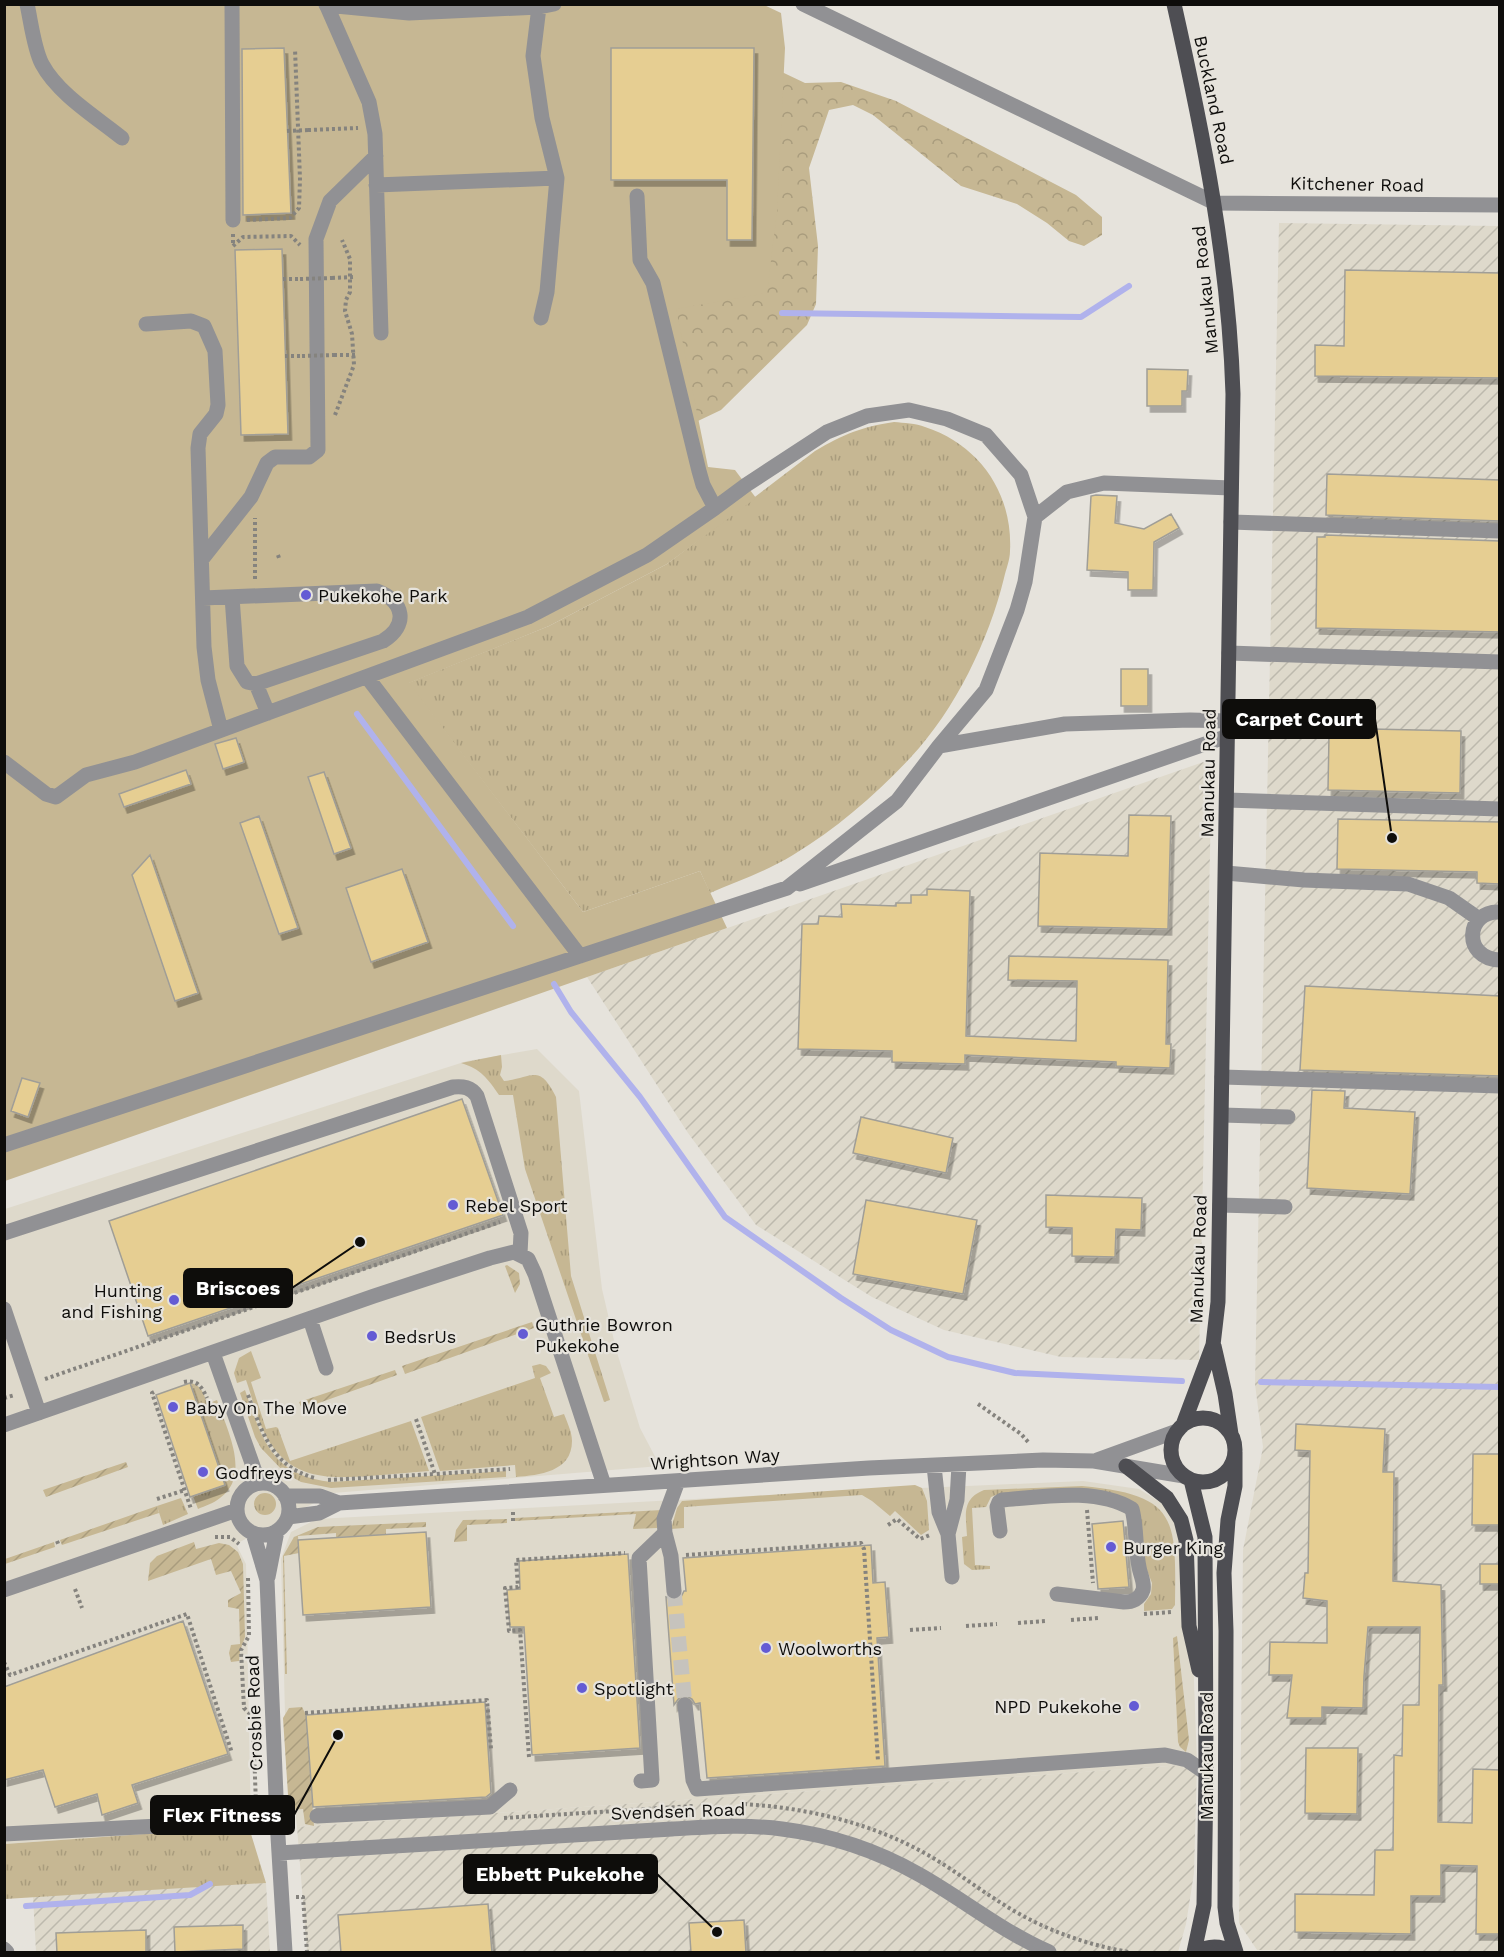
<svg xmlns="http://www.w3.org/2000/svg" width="1504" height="1957" viewBox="0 0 1504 1957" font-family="'Work Sans',sans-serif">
  <defs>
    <pattern id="industrial-furrows" width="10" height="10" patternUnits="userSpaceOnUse" patternTransform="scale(1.5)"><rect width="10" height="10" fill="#ded9cb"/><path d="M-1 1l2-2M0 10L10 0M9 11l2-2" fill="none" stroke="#bdb9ad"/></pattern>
    <pattern id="grass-tufts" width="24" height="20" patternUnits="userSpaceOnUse" patternTransform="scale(1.5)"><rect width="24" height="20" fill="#c6b793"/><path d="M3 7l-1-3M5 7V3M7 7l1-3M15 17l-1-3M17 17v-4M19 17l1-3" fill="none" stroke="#a99c7d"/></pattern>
    <pattern id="forest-crowns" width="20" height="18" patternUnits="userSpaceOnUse" patternTransform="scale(1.5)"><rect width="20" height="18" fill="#c6b793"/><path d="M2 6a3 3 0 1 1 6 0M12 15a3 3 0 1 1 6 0" fill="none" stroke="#a99c7d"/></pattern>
    <pattern id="garden-furrows" width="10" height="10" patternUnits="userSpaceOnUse" patternTransform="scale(1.5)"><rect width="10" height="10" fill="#c6b793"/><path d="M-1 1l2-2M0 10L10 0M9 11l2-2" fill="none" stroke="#a99c7d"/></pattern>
    <filter id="shadow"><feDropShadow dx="3.5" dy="6" stdDeviation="0" flood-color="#0004"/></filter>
  </defs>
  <rect width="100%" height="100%" fill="#e6e3dc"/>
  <path fill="#ded9cb" d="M537,1049l42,42 23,198 14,60 24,79 20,38 -327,27 -97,51 10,20 5,270 -79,-2 -167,12v-635l462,-148z
    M1083,1481l56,8 24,15 26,41 8,219 -900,63 -12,-113 -4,-155 10,-27 26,-13 491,-26z"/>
  <path fill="url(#industrial-furrows)" d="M1279,223l220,3v1726l-242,-2 -18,-27 4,-373 20,-103 -8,-63z
    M1212,759l-13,601 -138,-3 -117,-27 -72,-33 -116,-72 -68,-92 -101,-156z
    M1197,1764l-3,109 -8,51 -8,28h-871l-10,-125z
    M266,1883l4,69h-234l-3,-56z"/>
  <path fill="url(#grass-tufts)" d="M894,422c10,1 22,1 31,5 55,18 88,67 85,124 0,9 -4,18 -6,27 -15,62 -49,132 -93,179 -34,37 -75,72 -118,98 -26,16 -55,26 -83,38l-10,-22 -117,41 -175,-229 141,-57 118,-62 148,-113c29,-17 46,-24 79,-29z
    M501,1055l1,12 -2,8 4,6c29,-3 35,-18 52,16l15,179 39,124 -6,2 -79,-233 -12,-74h-14c-11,-16 -18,-26 -38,-32z
    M251,1351l10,27 -10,4 15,47 10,-2 2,1 12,33 121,-40 18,50c-20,2 -39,3 -59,5 -46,3 -83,3 -106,-44 -8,-16 -12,-35 -18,-52l-9,3 -3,-10 5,-15z
    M540,1364l6,2 5,7 -11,5 14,39 10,-3c3,8 8,18 8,27 0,31 -33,34 -56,36l-1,-12 -75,6 -19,-54 114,-39 -3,-12z
    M190,1383c12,2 14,11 17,21l10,-4c9,28 35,75 3,98 -6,5 -15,8 -22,11l-5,-13 32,-11z
    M245,1390c17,50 27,85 86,92l175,-11v6l-175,11 -30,-6 -16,-9 -24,-25 -6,-11 -15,-44z
    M915,1485l7,3 5,13 2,29 -8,5 -26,-24 -5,5 -18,-15 -10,-6 -178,12v21l-13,1 6,-21 5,-7z
    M1082,1486c96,9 94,32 93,119l-3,4 -28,2v-7l7,-10 1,-11 -9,-23 -3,-38 -56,-33 -88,6 -5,2 -5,10 -14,1 3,57 15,1v3l-18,1 -8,-6 -2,-27 5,-1c-1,-20 -6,-37 17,-46z
    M254 1504a11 11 0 1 1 22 0a11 11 0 1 1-22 0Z
    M181,1498l7,16 -25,11 -6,-19z
    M172,1832l79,2 15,49 -261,16v-55z"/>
  <path fill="url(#forest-crowns)" d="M765,64l40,19 36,-1 55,19 180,94 26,22v18l-18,11 -15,-5 -22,-18 -30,-19 -56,-18 -88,-71 -20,-10 -24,5 -20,58 9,78 -2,58 -9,21 -86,85 -63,30 -291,29z"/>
  <path fill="url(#garden-furrows)" d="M507,1265l12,8 1,11 -5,9 -10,-27z
    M532,1322l2,6 -129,46 -3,-8z
    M395,1370l2,5 -95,34 -3,-7z
    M126,1462l2,5 -82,30 -3,-7z
    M157,1506l2,7 -97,32 -2,-5z
    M662,1510l-5,18 -24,1 3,-15 -121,7v-3z
    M507,1519v4l-40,2v16l-13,1 2,-12 7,-10z
    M426,1522v5l-40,2v6l-50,2v-4l-38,3 1,17 -15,3 3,118h-2l-2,-118 11,-19 24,-10z
    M54,1542l1,5 -50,17v-5z
    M194,1542l2,7 23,-6 10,2 9,7 5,12 2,73 -5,14 -1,10 -8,1 -2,-9 2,-8 9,-1 -1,-35 -11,-2v-7l13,-7 -10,-22 -15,4 -5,-16 -63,22 2,-18 7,-7z
    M1177,1636l12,104 -3,12 -6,-5 -2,-5 -5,-104z
    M302,1707l4,8 8,111 -9,-2 -2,-15 -14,1 -6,-92 6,-10z"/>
  <path fill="#c6b793" d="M762,4l19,9 4,35 -8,164 -10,81 -91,16 32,158 27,3 21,28 -89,66 -118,62 -140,57 174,229 117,-41 27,57 -722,253v-1176z"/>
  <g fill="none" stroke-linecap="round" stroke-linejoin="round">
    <path stroke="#b0b2ec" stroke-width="6" d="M782,313l299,4 48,-31
      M357,714l156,212
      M554,984l17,28 69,85 85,120 116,81 50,32 57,27 67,16 167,8
      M1261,1382l239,5
      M26,1906l164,-11 20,-11"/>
  </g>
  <path fill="#e6ce92" stroke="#a09e97" stroke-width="1.5" filter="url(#shadow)" d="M284,48l7,165 -48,2 -1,-166z
    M611,48h143l-2,192h-25v-60h-116z
    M282,249l6,185 -47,1 -6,-185z
    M1345,270l155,3v105l-185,-2v-31l29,1z
    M1147,369l41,1 -1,21h-5v15h-35z
    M1327,474l173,6v41l-174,-6z
    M1096,495l21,1 -2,27 29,6 27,-15 8,14 -25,14 -1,48h-25v-18l-41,-2 4,-74z
    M1325,535l175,6v91l-184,-4 1,-91h8z
    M1121,669h27v37h-27z
    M1372,729l89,2 -1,62 -132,-3 1,-54 43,1z
    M236,738l8,24 -21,7 -8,-25z
    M186,770l5,14 -67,23 -5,-13z
    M324,772l27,76 -17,6 -26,-77z
    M1129,815l42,1 -3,113 -130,-3 2,-73 88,3z
    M259,816l39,112 -19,6 -39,-111z
    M1338,819l162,3v62l-23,-1v-11l-140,-3z
    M150,855l48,138 -23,8 -43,-126z
    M402,869l26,73 -57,20 -25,-74z
    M927,889l43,2 -4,145 110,5 1,-60 -69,-1 1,-24 159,4 -2,84h5l-1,24 -54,-2v-4l-151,-7v9l-73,-2v-11l-94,-2 4,-125h16l1,-8 23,1 -1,-13 55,2v-3h15v-8h16z
    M1305,986l195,10v80l-200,-6z
    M22,1078l18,5 -12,34 -17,-6z
    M1312,1090l33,1 -1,17 71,4 -5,82 -103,-6z
    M462,1099l41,116 -355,121 -39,-115z
    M861,1117l92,21 -7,35 -93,-20z
    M1046,1195l96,3 -1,32 -25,-1 -1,28 -43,-1v-28l-26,-1z
    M866,1200l111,20 -14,74 -110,-20z
    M190,1383l35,102 -35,12 -34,-102z
    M1296,1424l89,5 -2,43h11l-1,109 48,4 2,100h-4l-1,137 34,1 1,-54 27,1v164h-24l1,-68 -36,-1v31h-30v38l-116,-2v-38l79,1 1,-45h18l1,-95 8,1 1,-51h16l1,-78h-52l-4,49 -1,32 -41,-1v11h-35l5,-43h-23l1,-33 57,1v-42l-24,-3 2,-25h3l2,-122 -15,-1z
    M1473,1454h27v71h-28z
    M1123,1521l6,66 -31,2 -6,-65z
    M426,1532l5,75 -128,8 -5,-75z
    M871,1545l2,38 12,-1 4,55 -12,1 8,128 -178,12 -7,-75 -5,1 -3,-5 -7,-4 -6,3 -5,7 -8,-108 9,4 5,-2 4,-8h2l-3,-33z
    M628,1554l12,194 -108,7 -8,-128h-14l-3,-37 13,-1 -1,-28z
    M1480,1564h20v20h-20z
    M183,1621l45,133 -96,31 6,18 -36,12 -5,-21 -42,13 -12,-37 -39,10v-93z
    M485,1702l6,91 -5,4 -173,10 -7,-92z
    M1306,1748h52l-1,66 -52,-1z
    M488,1904l4,49h-151l-3,-38z
    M744,1920l2,33h-55l-2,-30z
    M243,1925v24l-68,3 -1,-25z
    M146,1930v23h-89l-1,-20z"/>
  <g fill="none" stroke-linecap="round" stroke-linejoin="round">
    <path stroke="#c6c3bd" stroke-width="15" stroke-dasharray="15 8" stroke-linecap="butt" d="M674,1591l11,114"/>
    <path stroke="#85837e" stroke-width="4" stroke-dasharray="3 3" stroke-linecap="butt" d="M308,130l50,-2
      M247,220l43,-2 9,-10 1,-29 -5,-130
      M233,234v12l10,-9 48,-1 9,9
      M332,278l22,-1
      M283,279h17
      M334,355h23
      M285,356h16
      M335,415l19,-50 -2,-31 -7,-23 1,-11 4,-8v-33l-8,-19
      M278,555l1,3
      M255,579v-61
      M45,1379l455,-157
      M184,1382c13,-3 18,5 23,16
      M154,1392l-2,1 39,116
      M248,1395c14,37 24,72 67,83
      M4,1398l11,-3
      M978,1404l43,30 8,9
      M416,1419l19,55 75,-5
      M328,1480l107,-6
      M157,1499l28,-9
      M1087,1510l6,73
      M513,1521v-12
      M888,1525l9,-6 23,20 10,-4
      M215,1537h15l9,7
      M57,1541l2,5
      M686,1555l175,-12 3,6 14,212
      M248,1578l1,58 -8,14 3,58 7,7 2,6 3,84
      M75,1589l7,19
      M1144,1614l28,-2
      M1071,1620l27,-2
      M1018,1623l28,-2
      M966,1626l31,-2
      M910,1630l31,-2
      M4,1662l6,13 177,-61 45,139
      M305,1713l182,-13 4,49
      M529,1757l-9,-127 -11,1 -4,-43 13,-1 -2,-27 109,-7
      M744,1804c64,4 128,19 184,51 33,19 63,44 97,62 32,17 68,29 104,35
      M504,1818l190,-12
      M296,1897h7l4,55"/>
    <path stroke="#919194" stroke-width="15" d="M27,4c4,18 7,45 15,60 16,30 54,53 80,74
      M232,4l1,216
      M326,4l43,98 6,32 6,199
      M803,4l412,199 285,2
      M326,5l83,8 130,-6 15,-3
      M539,7l-6,49 9,62 15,60 -10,114 -6,26
      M376,185l181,-7
      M637,196l3,64 13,23 46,188 4,14 12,23
      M146,324l45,-3 13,5 11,25 3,54 -2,9 -16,20 -2,14 6,199 4,33 13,50
      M1035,517l32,-25 37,-9 127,5
      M1231,522l269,9
      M202,559l49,-62 16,-34 8,-6h34l9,-7 -2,-211 14,-38 46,-45
      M203,598l174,-7c27,10 32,34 6,50l-127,43 -9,-2 -10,-16 -5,-69
      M1229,653l271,9
      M367,677l213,279
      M256,684l12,29
      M939,746l126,-22 125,-4 38,1
      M4,762l42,32 10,3 30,-22 49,-13 393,-145 119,-62 68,-47 31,-23 81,-53 40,-16 42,-6 38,9 39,16 35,40 14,42 -10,65 -8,28 -31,80 -47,56 -42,55 -110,87 -783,257
      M1227,800l273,9
      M1226,873l78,7 104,4 41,14 30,21
      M800,884l428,-148
      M1500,912c-35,-2 -38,47 0,48
      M1222,1077l278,9
      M1222,1115l66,2
      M1220,1205l65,2
      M4,1233l449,-146c10,-1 18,0 24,9l44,137 -1,21
      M4,1309l35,104
      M310,1319l16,49
      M213,1353l46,130
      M4,1425l370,-129 116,-38 24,-6 14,7 7,15 69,211
      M1097,1460l80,-29
      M934,1466l5,46 9,22 4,43
      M237 1509a26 26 0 1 1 52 0a26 26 0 1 1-52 0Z
      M285,1496h35l19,7 530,-35 174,-8 51,1 90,15
      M288,1517l31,-4 20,-10
      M1000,1531l-3,-24 2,-5 3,-2c40,-3 94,-13 130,9 5,19 3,39 7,58 1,7 6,16 4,23 -3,9 -11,12 -19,12l-67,-8
      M253,1533l14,47 10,240 8,132
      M948,1534l9,-34 2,-35
      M268,1577l9,-46
      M4,1590l233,-80
      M674,1591l-3,-35 -6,-23 -1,-14 14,-38
      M685,1705l8,75 4,9 468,-34 22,5 19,13
      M641,1781l11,-1 -13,-222 26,-25
      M317,1816l173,-9 20,-17
      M4,1834l273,-14
      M279,1853l393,-24c36,-2 74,-5 110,0 48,6 96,22 138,46 44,25 83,57 129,77
      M4,1949l3,3"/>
    <path stroke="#4e4e53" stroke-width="15" d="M1174,4c29,129 55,258 59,390l-15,908 -5,43 -30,80
      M1214,1346l11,48 6,40
      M1171 1450a32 32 0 1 1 64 0a32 32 0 1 1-64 0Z
      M1235,1452v34l-7,34 -4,53 2,58 -1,276 2,16 9,29
      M1126,1466l41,32 14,22 5,20 3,86 10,44
      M1191,1480l14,57 1,236 -2,132 -10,47
      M1198,1952c11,-7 23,-6 35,0"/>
    <path stroke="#85837e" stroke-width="4" stroke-dasharray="3 3" stroke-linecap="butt" d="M287,131l21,-1
      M300,279l32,-1
      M302,356l32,-1"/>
  </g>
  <g fill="#645bd4" stroke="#e6e3dc" stroke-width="2">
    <circle cx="306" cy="595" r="6"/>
    <circle cx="453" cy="1205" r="6"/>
    <circle cx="174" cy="1300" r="6"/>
    <circle cx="523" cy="1334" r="6"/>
    <circle cx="372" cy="1336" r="6"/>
    <circle cx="173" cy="1407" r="6"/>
    <circle cx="203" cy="1472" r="6"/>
    <circle cx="1111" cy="1547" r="6"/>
    <circle cx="766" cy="1648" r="6"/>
    <circle cx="582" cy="1688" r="6"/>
    <circle cx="1134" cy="1706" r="6"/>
  </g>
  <g text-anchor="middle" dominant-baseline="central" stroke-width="4.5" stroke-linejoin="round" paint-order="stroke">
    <g font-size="18" fill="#0e0d0b" stroke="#e6e3dc">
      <text transform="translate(1214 100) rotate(78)">Buckland Road</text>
      <text transform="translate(1357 184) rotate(1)">Kitchener Road</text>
      <text transform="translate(1205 290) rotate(-96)">Manukau Road</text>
      <text transform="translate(1208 773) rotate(-89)">Manukau Road</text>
      <text transform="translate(1198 1259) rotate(-88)">Manukau Road</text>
      <text transform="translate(715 1459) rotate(-4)">Wrightson Way</text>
      <text transform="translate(254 1713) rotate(-92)">Crosbie Road</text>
      <text transform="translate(1206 1756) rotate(-90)">Manukau Road</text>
      <text transform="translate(678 1811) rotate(-2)">Svendsen Road</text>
    </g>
    <g font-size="18" fill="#0e0d0b" stroke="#e6e3dc" text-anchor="start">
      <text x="318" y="595">Pukekohe Park</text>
      <text x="465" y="1205">Rebel Sport</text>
      <text x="162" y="1290" text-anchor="end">Hunting<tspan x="162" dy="21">and Fishing</tspan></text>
      <text x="535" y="1324">Guthrie Bowron<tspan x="535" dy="21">Pukekohe</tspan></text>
      <text x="384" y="1336">BedsrUs</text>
      <text x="185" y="1407">Baby On The Move</text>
      <text x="215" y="1472">Godfreys</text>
      <text x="1123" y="1547">Burger King</text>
      <text x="778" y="1648">Woolworths</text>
      <text x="594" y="1688">Spotlight</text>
      <text x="1122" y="1706" text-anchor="end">NPD Pukekohe</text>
    </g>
  </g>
  <path fill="none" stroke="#0e0d0b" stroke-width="2" d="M1392 838L1375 719M360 1242L292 1288M338 1735L294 1815M717 1932L657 1874"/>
  <g fill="#0e0d0b" stroke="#e6e3dc" stroke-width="2">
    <circle cx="1392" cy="838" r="6"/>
    <circle cx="360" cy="1242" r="6"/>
    <circle cx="338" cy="1735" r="6"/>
    <circle cx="717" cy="1932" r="6"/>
  </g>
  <g fill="#0e0d0b" stroke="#0e0d0b" stroke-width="2">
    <rect x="1223" y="700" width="152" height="38" rx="6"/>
    <rect x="184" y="1269" width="108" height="38" rx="6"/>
    <rect x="151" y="1796" width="143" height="38" rx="6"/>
    <rect x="464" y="1855" width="193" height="38" rx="6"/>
  </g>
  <g font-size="20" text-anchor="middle" font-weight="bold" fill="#fff">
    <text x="1299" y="726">Carpet Court</text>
    <text x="238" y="1295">Briscoes</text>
    <text x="222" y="1822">Flex Fitness</text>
    <text x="560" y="1881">Ebbett Pukekohe</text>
  </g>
  <rect width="1504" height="1957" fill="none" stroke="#0e0d0b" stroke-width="12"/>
</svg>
